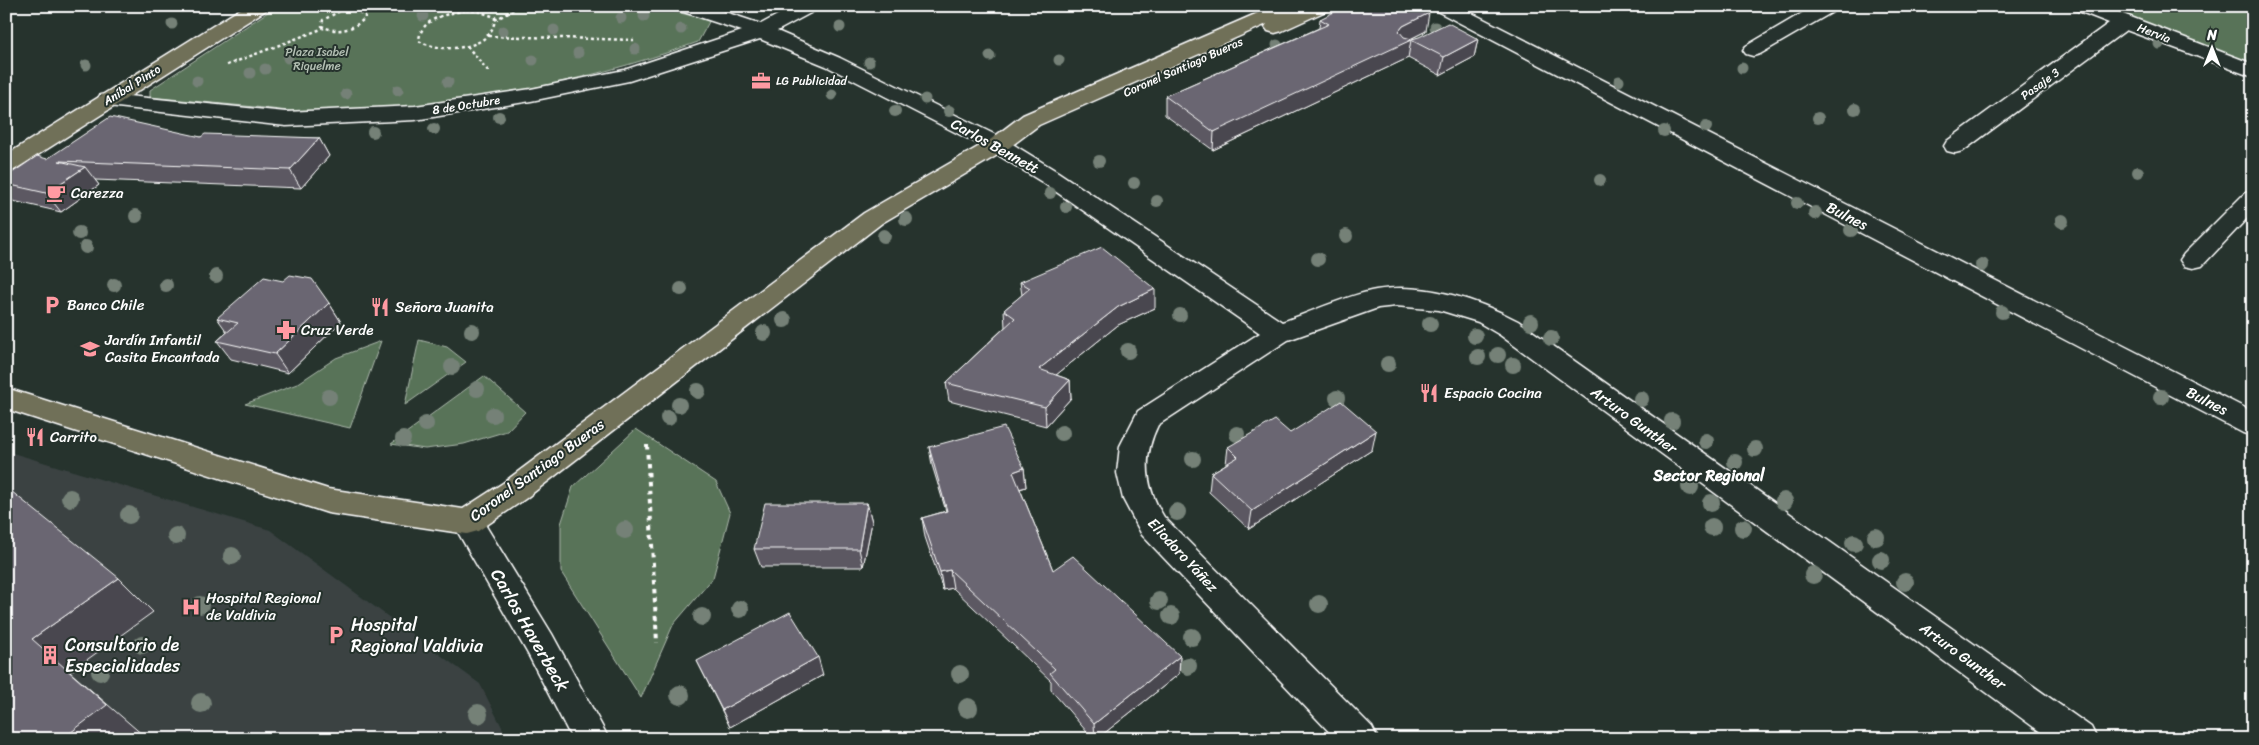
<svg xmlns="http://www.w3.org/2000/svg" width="2259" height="745" viewBox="0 0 2259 745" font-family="Sriracha,sans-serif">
  <rect width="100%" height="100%" fill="#26332d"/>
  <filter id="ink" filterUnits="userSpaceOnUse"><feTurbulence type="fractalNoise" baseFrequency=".02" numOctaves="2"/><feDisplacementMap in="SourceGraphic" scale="10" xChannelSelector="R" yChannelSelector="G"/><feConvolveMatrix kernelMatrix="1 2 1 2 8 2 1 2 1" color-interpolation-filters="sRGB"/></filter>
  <g filter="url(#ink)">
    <path fill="#3a4242" d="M6,451l264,79 210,154 28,55h-502z"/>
    <path fill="#597359" stroke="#acb9ac" d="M277,6h373l60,14 -12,22c-121,44 -261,69 -390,70 -17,0 -35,-3 -53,-5 -35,-3 -70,-7 -105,-10v-7z
      M2136,6h117v58l-130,-49z
      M419,340l28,7 19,15 -61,43z
      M381,341l-31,87 -105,-24 52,-20 39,-26z
      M484,376l41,36 -18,19 -43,13 -39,5 -34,-5z
      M636,429l80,53 14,31 -17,65 -40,47 -32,73 -80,-126v-48l12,-37z"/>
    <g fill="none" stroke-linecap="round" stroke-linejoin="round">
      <g stroke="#fff" stroke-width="3">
        <path id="minor" d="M675,6h32l54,18 33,-18h25l-3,4 -39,21 63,27 166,82 52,32 224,150c27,-9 66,-27 94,-32 48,-8 100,9 142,31l573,406 6,12h-47l-550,-404 -22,-13 -39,-12 -43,-4 -18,2 -90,32 -130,85c-16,32 -13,62 6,92l208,210 6,12h-42l-194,-204 -19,-36 -6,-26 3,-27 18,-35 122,-78 -218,-151 -52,-32 -164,-84 -66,-27 -131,42 -98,20 -116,19 -129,6 -178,-20 -8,-1 -3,-5 3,-5 8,-1 178,18 129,-6 116,-17 93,-19 118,-39 -64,-21z
          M1432,6h26l795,406v24l-10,-3 -808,-423z
          M1814,6h25l-3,4 -76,44 -7,2 -7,-2 -3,-4 3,-4z
          M2073,6h29l151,58v13l-127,-47 -163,121 -8,2 -8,-2 -3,-5 3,-5 162,-118 -33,-13z
          M2253,191v21l-51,54 -9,2 -9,-2 -4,-6 4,-6 61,-61z
          M467,510l11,3 74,121 57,105h-37l-44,-85 -76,-132 4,-9z"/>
      </g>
      <g stroke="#fff" stroke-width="3">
        <path id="major" d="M245,6h24l-3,4 -252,160 -8,2v-17z
          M1274,6h27l-2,3 5,-3h27l-3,4 -46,21 -7,2 -7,-2 -3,-4 2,-3 -228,101 -33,25 -124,73 -357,276 -47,32 -11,3 -139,-21 -322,-104v-21l322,101 135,20 40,-26 361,-270 126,-73 33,-25z"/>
      </g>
      <path stroke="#fff" stroke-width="2.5" stroke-dasharray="3 3" stroke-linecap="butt" d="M354,10l11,5v3c-12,12 -28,16 -43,8l1,-6 17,-9z
        M466,10l12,1 17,6c-1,34 -53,37 -76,24 1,-23 28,-27 47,-31z
        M495,20l25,-14
        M488,36l146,4
        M467,46l22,26
        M227,65l97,-37"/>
      <path stroke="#fff" stroke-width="4" stroke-dasharray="4.5 4.5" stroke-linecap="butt" d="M647,445l10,198"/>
      <use href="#minor" fill="#26332d" fill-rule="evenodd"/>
      <use href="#major" fill="#706f59" fill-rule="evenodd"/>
    </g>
    <g fill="#748177">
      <circle cx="423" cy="16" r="5.5"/>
      <circle cx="644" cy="16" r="5.5"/>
      <circle cx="621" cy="18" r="5.5"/>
      <circle cx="172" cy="24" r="5.5"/>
      <circle cx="840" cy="27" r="5.5"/>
      <circle cx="1435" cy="27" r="5.5"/>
      <circle cx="681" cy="29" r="5.5"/>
      <circle cx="554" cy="30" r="5.5"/>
      <circle cx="503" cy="31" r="5.5"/>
      <circle cx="2159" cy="44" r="5.5"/>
      <circle cx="1277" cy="45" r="5.5"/>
      <circle cx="635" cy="49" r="5.5"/>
      <circle cx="578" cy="53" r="5.5"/>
      <circle cx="990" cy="56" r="5.5"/>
      <circle cx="288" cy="58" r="5.5"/>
      <circle cx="533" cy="60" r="5.5"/>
      <circle cx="1059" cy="60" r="5.5"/>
      <circle cx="869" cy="62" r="5.5"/>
      <circle cx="86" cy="65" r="5.5"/>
      <circle cx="1742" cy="68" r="5.5"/>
      <circle cx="265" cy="69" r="5.5"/>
      <circle cx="250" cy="73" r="5.5"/>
      <circle cx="197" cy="81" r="5.5"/>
      <circle cx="1619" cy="81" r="5.5"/>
      <circle cx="448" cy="82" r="5.5"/>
      <circle cx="398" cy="90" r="5.5"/>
      <circle cx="346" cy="94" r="5.5"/>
      <circle cx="832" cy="95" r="5.5"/>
      <circle cx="925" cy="99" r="5.5"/>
      <circle cx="1855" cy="109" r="6"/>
      <circle cx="895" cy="111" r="6"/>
      <circle cx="949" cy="111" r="6"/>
      <circle cx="499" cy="117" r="6"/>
      <circle cx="1818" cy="118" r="6"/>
      <circle cx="1706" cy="127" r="6"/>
      <circle cx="434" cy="129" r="6"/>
      <circle cx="1664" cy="131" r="6"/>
      <circle cx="373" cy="132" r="6"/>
      <circle cx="1099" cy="161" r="6"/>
      <circle cx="2138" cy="172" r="6"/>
      <circle cx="1600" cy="180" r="6"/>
      <circle cx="1134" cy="183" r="6"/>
      <circle cx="1050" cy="193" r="6"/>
      <circle cx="1157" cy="201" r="6"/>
      <circle cx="1797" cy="203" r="6"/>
      <circle cx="1066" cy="207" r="6"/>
      <circle cx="1815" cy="213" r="7"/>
      <circle cx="136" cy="216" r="7"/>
      <circle cx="906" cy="219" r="7"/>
      <circle cx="2062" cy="221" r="7"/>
      <circle cx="1851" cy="230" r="7"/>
      <circle cx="79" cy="233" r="7"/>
      <circle cx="884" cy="236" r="7"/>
      <circle cx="1346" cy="236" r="7"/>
      <circle cx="86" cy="247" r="7"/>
      <circle cx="1318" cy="259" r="7"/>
      <circle cx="1982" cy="265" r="7"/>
      <circle cx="216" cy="276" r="7"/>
      <circle cx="114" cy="285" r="7"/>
      <circle cx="166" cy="285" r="7"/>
      <circle cx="681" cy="289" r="7"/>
      <circle cx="2002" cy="312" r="7"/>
      <circle cx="1180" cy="315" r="7"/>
      <circle cx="784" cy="320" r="8"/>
      <circle cx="1531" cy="322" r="8"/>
      <circle cx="1430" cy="324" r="8"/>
      <circle cx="472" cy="331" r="8"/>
      <circle cx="764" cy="333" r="8"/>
      <circle cx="1475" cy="336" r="8"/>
      <circle cx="1551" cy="338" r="8"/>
      <circle cx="1128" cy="351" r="8"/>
      <circle cx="1498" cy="355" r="8"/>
      <circle cx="1478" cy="357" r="8"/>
      <circle cx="1388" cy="364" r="8"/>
      <circle cx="1513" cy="365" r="8"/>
      <circle cx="452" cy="367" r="8"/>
      <circle cx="477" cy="389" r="8"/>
      <circle cx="698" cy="391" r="8"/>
      <circle cx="329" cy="397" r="8"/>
      <circle cx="2161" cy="397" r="8"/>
      <circle cx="1337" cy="398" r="8"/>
      <circle cx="1641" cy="399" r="8"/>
      <circle cx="679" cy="405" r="8"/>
      <circle cx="493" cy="415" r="8"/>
      <circle cx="668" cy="418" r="8"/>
      <circle cx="1672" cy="421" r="8"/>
      <circle cx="426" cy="424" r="8"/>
      <circle cx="1062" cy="433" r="8"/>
      <circle cx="1237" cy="434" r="8"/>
      <circle cx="403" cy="439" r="8"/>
      <circle cx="1706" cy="441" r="8"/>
      <circle cx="1755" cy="449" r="8"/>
      <circle cx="1193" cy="459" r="8"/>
      <circle cx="1735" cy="462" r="8"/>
      <circle cx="1690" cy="487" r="9"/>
      <circle cx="70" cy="498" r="9"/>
      <circle cx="1784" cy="501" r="9"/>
      <circle cx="1711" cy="503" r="9"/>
      <circle cx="1177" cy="512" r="9"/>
      <circle cx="129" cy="515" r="9"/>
      <circle cx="1712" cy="527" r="9"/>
      <circle cx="1743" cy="528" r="9"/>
      <circle cx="625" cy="530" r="9"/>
      <circle cx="176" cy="536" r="9"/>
      <circle cx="1876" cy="537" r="9"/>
      <circle cx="1854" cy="543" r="9"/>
      <circle cx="232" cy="556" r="9"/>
      <circle cx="1881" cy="560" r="9"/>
      <circle cx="1813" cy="575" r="9"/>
      <circle cx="1905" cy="582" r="9"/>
      <circle cx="1159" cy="601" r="9"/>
      <circle cx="1319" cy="604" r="9"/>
      <circle cx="200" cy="605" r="9"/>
      <circle cx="740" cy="609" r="9"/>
      <circle cx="1171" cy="616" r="9"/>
      <circle cx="702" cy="617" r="9"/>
      <circle cx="1192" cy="637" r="9"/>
      <circle cx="142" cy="645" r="9"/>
      <circle cx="1188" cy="666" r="9"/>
      <circle cx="100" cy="672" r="9"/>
      <circle cx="960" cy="674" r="9"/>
      <circle cx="680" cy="695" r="10"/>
      <circle cx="201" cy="703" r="10"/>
      <circle cx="968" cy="708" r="10"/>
      <circle cx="478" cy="714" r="10"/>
    </g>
    <path fill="#5b5862" stroke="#fff" d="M1320,19l106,12 -16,8h68l-4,18 -34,18 -32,-17 -195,92 -48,-35v-19l154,-68z
      M201,137l118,1 10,18 -28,32 -206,-8 4,5 -38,27 -48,-11 -7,-9v-15l41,-18z
      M1020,282l135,26 -37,17 -62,50 14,5 1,18 -25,28 -97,-25 -3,-18 59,-56 -1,-17 18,-15z
      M329,303l12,19 -53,51 -57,-14 -14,-18 10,-9 -10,-14z
      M1290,433l82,17 -123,79 -40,-37 2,-19 15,-9 2,-17z
      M929,447l95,21 2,19 -6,2 33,81 127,86 -1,18 -82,65h-4l-42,-49v-9l-98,-93 -10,2 -18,-53 -3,-19 24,-7 -14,-46z
      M867,503l5,19 -9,45h-102l-7,-18z
      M697,661l126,14 -93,52z"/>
    <path fill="#4a4750" stroke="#fff" d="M1429,13l-3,18 -26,13 11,-4 -3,18 -195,92 1,-18 185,-101 4,-5z
      M1478,39l-4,18 -34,18 4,-18z
      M319,138l10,18 -28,32 -11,-18z
      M85,167l14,18 -38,27 -15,-19z
      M1155,289v19l-37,17 -78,63 -1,-19 79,-62z
      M329,303l12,19 -53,51 -13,-19z
      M1070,380l1,18 -25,28 -1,-19z
      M1376,431l-4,19 -123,79 3,-18z
      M1024,468l2,19 -11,3 -2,-18z
      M867,503l5,19 -9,45 -4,-18z
      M950,570l3,18 -10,2 -3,-18z
      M119,578l34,34 -83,60 74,64 -3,3h-79l-30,-100z
      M1180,656l-1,18 -82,65h-2l-1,-15z
      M818,657l5,18 -93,52 -8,-17z"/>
    <path fill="#6a6672" stroke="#fff" d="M1346,6h70l13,7 -26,13 -4,5 5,6 8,2 7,-2 29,-14 30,16 -34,18 -33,-17 -197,92 -49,-36 164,-72 -9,-5z
      M110,117l91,20 4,-3 114,4 -29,32 -231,-9 26,6 -39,26 -40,-9v-7l31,-21 10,3z
      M1102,247l53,42 -37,18 -79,62 31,11 -25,27 -99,-24 69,-65 -11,-8 26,-22 -10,-6z
      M290,275l22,4 17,24 -54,51 -58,-13 21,-18 -21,-5 47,-41 19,4z
      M1341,401l35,30 -124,80 -41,-38 27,-16 -10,-10 47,-27 15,13z
      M1004,427l20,41 -11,4 40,98 20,-14 107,100 -86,68 -44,-51 5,-4 -105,-99 -10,2 -18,-54 25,-7 -18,-64z
      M6,487l113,91 -87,61 75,66 -45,34h-56z
      M765,503h102l-8,46h-105z
      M790,612l28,45 -96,53 -25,-49z"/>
  </g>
  <defs>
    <g id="office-bare" transform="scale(1.5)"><path d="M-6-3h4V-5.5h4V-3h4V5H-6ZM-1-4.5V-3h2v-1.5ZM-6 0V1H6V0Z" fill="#ff9aa2" stroke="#26332d" stroke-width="2.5" paint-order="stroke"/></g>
    <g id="cafe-bare" transform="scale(1.5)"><path d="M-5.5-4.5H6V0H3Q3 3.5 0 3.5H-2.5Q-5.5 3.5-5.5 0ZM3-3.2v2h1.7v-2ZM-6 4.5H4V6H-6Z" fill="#ff9aa2" stroke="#26332d" stroke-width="2.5" paint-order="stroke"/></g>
    <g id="parking-bare" transform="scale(1.5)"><path d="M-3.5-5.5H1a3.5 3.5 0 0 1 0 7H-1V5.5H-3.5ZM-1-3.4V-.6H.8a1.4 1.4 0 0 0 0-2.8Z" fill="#ff9aa2" stroke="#26332d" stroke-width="2.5" paint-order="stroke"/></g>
    <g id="restaurant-bare" transform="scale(1.5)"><path d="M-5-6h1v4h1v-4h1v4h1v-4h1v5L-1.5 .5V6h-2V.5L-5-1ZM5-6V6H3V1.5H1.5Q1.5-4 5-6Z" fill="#ff9aa2" stroke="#26332d" stroke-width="2.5" paint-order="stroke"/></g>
    <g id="pharmacy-bare" transform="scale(1.5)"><path d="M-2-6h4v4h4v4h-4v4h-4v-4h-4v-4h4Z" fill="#ff9aa2" stroke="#26332d" stroke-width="2.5" paint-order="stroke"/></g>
    <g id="school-bare" transform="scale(1.5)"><path d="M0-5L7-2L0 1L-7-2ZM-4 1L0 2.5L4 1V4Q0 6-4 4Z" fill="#ff9aa2" stroke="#26332d" stroke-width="2.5" paint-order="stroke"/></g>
    <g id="hospital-bare" transform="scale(1.5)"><path d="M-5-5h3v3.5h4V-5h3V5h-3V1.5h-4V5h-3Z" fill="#ff9aa2" stroke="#26332d" stroke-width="2.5" paint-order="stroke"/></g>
    <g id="building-bare" transform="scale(1.5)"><path d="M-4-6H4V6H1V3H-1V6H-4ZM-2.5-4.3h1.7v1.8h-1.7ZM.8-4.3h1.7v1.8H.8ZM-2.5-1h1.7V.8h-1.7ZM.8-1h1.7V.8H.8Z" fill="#ff9aa2" stroke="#26332d" stroke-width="2.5" paint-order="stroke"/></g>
  </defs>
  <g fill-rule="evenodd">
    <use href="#office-bare" x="761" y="81"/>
    <use href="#cafe-bare" x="56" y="193"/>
    <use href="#parking-bare" x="52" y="305"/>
    <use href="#restaurant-bare" x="380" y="307"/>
    <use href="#pharmacy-bare" x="286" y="330"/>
    <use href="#school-bare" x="90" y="349"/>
    <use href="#restaurant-bare" x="1429" y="393"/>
    <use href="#restaurant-bare" x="35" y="437"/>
    <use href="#hospital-bare" x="191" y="607"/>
    <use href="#parking-bare" x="336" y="635"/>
    <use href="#building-bare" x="50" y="655"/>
  </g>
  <g text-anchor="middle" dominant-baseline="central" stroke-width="4" stroke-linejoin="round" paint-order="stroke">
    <g font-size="12" fill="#fff" stroke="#26332d">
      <text transform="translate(2154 33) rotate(21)">Hervia</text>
      <text transform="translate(1183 67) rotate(-24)">Coronel Santiago Bueras</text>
      <text transform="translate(2040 84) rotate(-36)">Pasaje 3</text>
      <text transform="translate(132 85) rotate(-32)">Aníbal Pinto</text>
      <text transform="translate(466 105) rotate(-9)">8 de Octubre</text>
    </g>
    <g font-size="12" fill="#b4c0b4" stroke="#26332d">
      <text x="317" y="52">Plaza Isabel<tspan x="317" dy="14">Riquelme</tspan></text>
    </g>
    <g font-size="12" fill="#fff" stroke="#26332d" text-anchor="start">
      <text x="776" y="81">LG Publicidad</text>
    </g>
    <g font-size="15" fill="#fff" stroke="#26332d">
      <text transform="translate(995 146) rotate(29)">Carlos Bennett</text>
      <text transform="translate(1847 216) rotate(27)">Bulnes</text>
      <text transform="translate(2207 401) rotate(27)">Bulnes</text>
      <text transform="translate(1634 420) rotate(36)">Arturo Gunther</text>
      <text transform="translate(537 470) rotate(-36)">Coronel Santiago Bueras</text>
      <text transform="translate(1183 555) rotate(47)">Eliodoro Yáñez</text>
      <text transform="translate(1963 656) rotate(36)">Arturo Gunther</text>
    </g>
    <g font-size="15" fill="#fff" stroke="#26332d" text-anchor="start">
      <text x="71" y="193">Carezza</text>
      <text x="67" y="305">Banco Chile</text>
      <text x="395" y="307">Señora Juanita</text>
      <text x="301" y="330">Cruz Verde</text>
      <text x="105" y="340">Jardín Infantil<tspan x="105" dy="17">Casita Encantada</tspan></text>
      <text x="1444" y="393">Espacio Cocina</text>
      <text x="50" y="437">Carrito</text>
      <text x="206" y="598">Hospital Regional<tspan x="206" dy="17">de Valdivia</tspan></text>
    </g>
    <g font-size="16" font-weight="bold" fill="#fff" stroke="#26332d">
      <text x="1709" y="475">Sector Regional</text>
    </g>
    <g font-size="18" fill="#fff" stroke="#26332d" text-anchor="start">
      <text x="351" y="625">Hospital<tspan x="351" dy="21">Regional Valdivia</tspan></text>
      <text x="65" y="645">Consultorio de<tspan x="65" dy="21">Especialidades</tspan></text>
    </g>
    <g font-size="18" fill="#fff" stroke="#26332d">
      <text transform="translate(530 630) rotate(60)">Carlos Haverbeck</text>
    </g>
  </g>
  <rect width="2259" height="745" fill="none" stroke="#26332d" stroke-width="25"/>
  <rect x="12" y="12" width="2234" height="720" fill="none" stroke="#fff" stroke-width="2" filter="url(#ink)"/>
  <g transform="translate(2212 48)" stroke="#26332d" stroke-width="4" paint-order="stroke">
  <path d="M0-4L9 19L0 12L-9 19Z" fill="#ffffff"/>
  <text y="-8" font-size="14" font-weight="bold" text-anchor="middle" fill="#ffffff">N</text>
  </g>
</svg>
